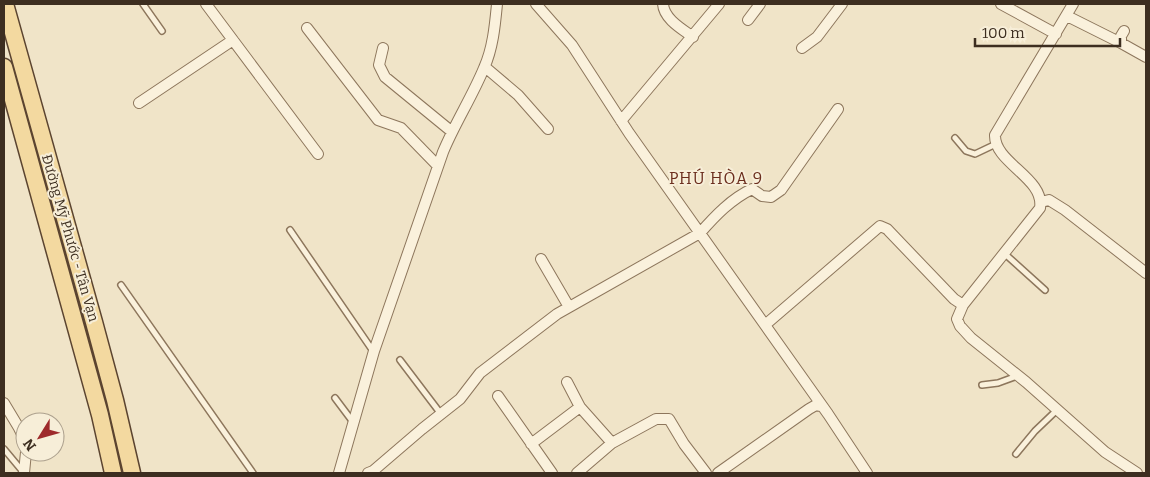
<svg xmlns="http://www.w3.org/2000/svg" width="1150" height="477" viewBox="0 0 1150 477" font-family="Bitter,serif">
  <rect width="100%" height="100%" fill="#f0e4c8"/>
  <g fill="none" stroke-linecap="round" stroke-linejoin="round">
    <g stroke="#8d765c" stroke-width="8">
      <path id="service" d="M143,4l19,27
        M955,138l11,13 9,3 21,-10
        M290,230l83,121
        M1005,254l40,36
        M121,285l132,188
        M400,360l41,54
        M982,385l16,-2 19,-7
        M335,398l18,24
        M4,449l20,24
        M1016,454l19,-23 22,-21"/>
    </g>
    <g stroke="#8d765c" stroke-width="12">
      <path id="minor" d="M206,4l112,150
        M536,4l36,41 57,88 199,281 39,59
        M663,4c1,15 19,25 30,33
        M1001,4l55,30
        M1073,4l-78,131c-1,28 50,43 45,73l-77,97 -6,14 3,7 11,12 55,44 79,70 32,21
        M1067,16l54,27
        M748,20l12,-16
        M307,28l71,92 23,8 37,38
        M1124,31l-3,5v7l25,14
        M383,48l-4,17 6,12 66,54
        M802,48l15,-11 25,-33
        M485,67l33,28 30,34
        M139,103l94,-63
        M621,121l98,-117
        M1041,202l8,-2 16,10 81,63
        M541,259l28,48
        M765,325l115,-99 7,3 67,70 9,6
        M567,382l13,25
        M498,396l54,77
        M4,403l15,25 6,12
        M612,443l44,-24h13l15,25 22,29
        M531,444l49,-37 32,36 -35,30
        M24,473l2,-21
        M339,473l35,-122 69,-199c12,-29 29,-55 41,-84 9,-20 11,-43 13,-64
        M368,473l5,-2 49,-42 38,-30 20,-26 77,-59 143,-81c15,-17 31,-34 52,-44l10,7 9,1 10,-7 57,-81
        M718,473l91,-64 7,-4 5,1"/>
    </g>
    <g stroke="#5b4430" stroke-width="19">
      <path id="primary" d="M5,4l89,318 21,78 17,73
        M4,67l96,348 13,58"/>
    </g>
    <use href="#service" stroke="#faf1dc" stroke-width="5"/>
    <use href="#minor" stroke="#faf1dc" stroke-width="10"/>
    <use href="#primary" stroke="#f3d9a0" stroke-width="16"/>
  </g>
  <g text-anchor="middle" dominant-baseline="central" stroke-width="4" stroke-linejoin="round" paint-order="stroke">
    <g font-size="14" fill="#3d2e20" stroke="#f7eed8">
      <text transform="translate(70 238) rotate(74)">Đường Mỹ Phước - Tân Vạn</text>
    </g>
    <g font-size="16" letter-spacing="1" fill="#6b2e1e" stroke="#f7eed8">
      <text x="716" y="178">PHÚ HÒA 9</text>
    </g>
  </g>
  <rect width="1150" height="477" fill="none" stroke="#3d2e20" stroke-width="10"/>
  <g transform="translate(40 437) rotate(233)"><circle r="24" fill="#f7eed8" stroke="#ada18e"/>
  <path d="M0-4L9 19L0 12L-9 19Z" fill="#9e2a2b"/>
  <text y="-8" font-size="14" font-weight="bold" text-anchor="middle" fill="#3d2e20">N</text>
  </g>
  <path d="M975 38v8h145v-8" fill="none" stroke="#3d2e20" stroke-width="2.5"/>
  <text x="982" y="38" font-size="15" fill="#3d2e20" stroke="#f7eed8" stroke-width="4" paint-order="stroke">100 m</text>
</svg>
